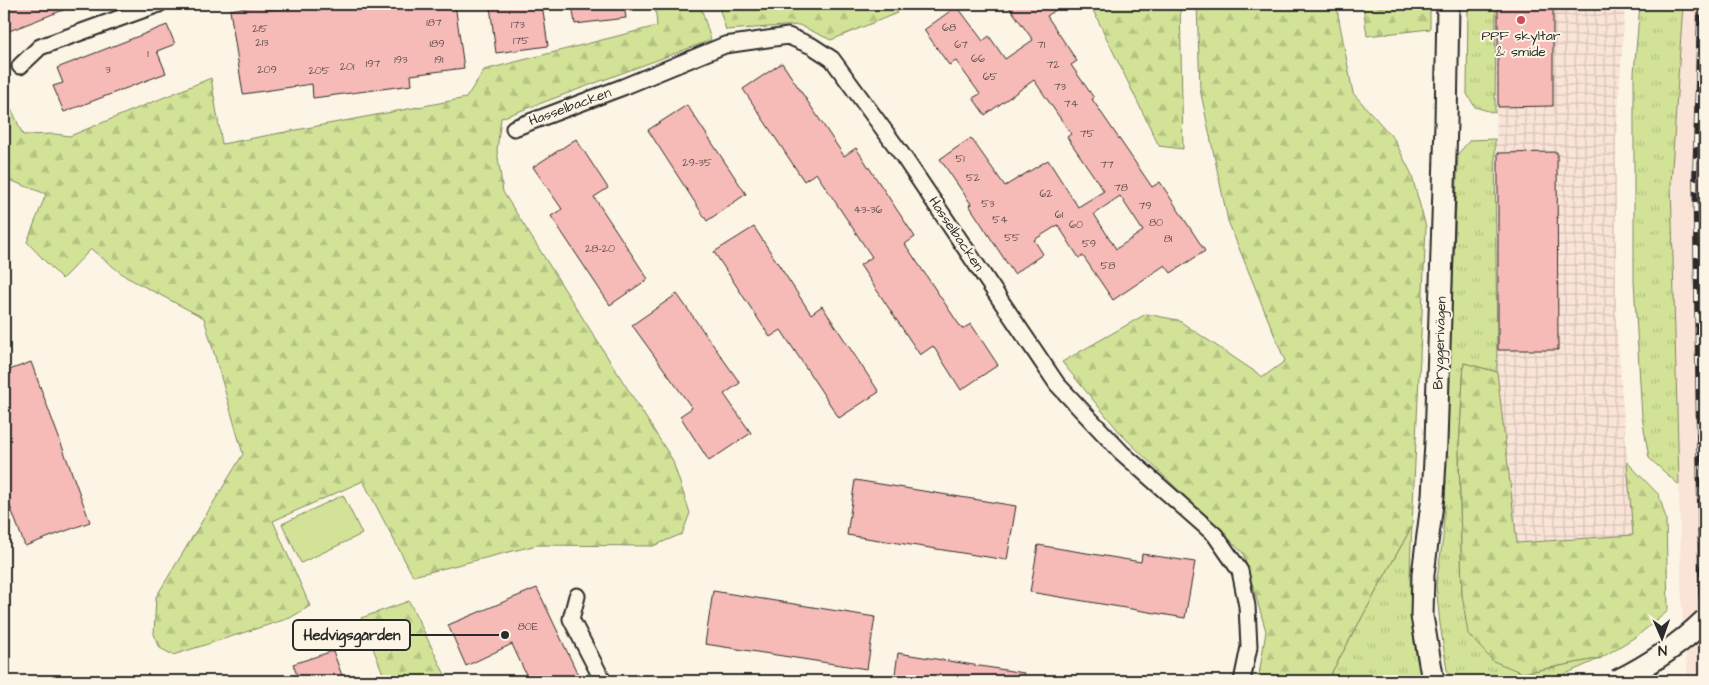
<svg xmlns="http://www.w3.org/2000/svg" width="1709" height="685" viewBox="0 0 1709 685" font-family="'Architects Daughter',sans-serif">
  <defs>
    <pattern id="industrial-grid" width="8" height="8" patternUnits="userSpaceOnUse" patternTransform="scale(1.25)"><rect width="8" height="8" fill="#fae3d7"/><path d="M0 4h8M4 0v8" fill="none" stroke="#d6c3b9"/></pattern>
    <pattern id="grass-tufts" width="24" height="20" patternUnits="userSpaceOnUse" patternTransform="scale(1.25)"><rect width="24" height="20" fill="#d2e397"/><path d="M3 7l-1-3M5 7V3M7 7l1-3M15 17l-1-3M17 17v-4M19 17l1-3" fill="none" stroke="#b4c382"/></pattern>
    <pattern id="forest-firs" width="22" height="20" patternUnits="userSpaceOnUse" patternTransform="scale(1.25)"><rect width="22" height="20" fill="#d2e397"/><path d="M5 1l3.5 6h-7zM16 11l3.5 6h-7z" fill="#b4c382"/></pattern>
  </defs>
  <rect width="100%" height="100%" fill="#fcf5e5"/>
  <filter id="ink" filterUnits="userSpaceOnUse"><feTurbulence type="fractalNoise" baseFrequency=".02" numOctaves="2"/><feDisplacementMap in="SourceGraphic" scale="10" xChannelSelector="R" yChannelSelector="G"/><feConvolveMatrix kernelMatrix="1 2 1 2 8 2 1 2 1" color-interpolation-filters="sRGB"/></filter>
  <g filter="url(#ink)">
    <path fill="#fae3d7" d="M1683,4h22v677h-17l-6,-72 -11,-426z"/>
    <path fill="url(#industrial-grid)" d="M1496,4h129l-9,137v177l17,217 -116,8 -20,-171z"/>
    <path fill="url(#grass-tufts)" stroke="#7e8761" d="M1468,4h28l-1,109 -20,-6 -8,-13z
      M1640,4h43l-12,179 8,302 -30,-27 -7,-41 -8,-136v-208z
      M1495,139l2,233 -33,-9 -5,85 3,146 61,79 78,-15 -51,23h-97l-6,-11 -7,-46 -4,-39 7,-47 15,-384 12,-14z
      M1412,526c-3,52 -4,104 10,155h-95z"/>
    <path fill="url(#forest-firs)" stroke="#7e8761" d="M655,4h45l11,36 -210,78 -4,32 6,42 169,267 18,54 -8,21 -29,12 -116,-1 -124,31 -50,-95 -90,40 37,85 -20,12 -117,37 -13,-7 -6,-14 2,-37 87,-143 -39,-136 -78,-41 -35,-28 -29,30 -35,-37 19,-48 -42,-16v-74l8,6 11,25 32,-1 15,2 141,-58 11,66 244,-46 18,-28 173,-44z
      M718,4h185l-6,9 -66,27 -32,-15 -73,5z
      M1090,4h90l3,145 -24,-3z
      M1197,4h139l17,89 41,46 17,34 15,54 -14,299 -85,155h-69l8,-50 -23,-78 -122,-119 -59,-72 84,-48 32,6 85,57 22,-16 -57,-140 -28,-132z
      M1363,4h67v25l-63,7z
      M1464,363l33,9 20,171 116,-8 -6,-73 32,33 7,24 2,92 -31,25 -36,22 -78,15 -30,-12 -25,-27 -6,-40 -3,-146z
      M409,601l39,80h-62l-25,-63z"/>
    <path fill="#d2e397" stroke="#7e8761" d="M343,495l19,39 -61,29 -19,-39z"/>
    <path fill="#f6bab7" stroke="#2b2b2b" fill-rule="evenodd" d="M4,4h72v1l-72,28z
      M267,4l1,6 31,-3 -1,-3h157l9,64 -53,7 1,10 -99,13 -1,-14 -69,10 -13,-84z
      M505,4h37l6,42 -52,7 -6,-47z
      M572,4h52l2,14 -51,6z
      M1007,4h57l-17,12 30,45 -6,4 23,33 -2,1 60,88 8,-5 45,69 -34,22 -6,-8 -52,35 -30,-44 -4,2 -21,-33 -24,15 9,14 -29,20 -45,-69 2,-1 -31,-45 31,-21 34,48 43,-26 30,47 26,-16 -37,-54 4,-3 -37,-54 -49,35 -12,-17 7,-4 -24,-33 -7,4 -25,-35 33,-24 26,35 6,-5 16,23 28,-19zM1120,196l23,35 -27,18 -22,-35z
      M1498,4h55v102l-55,1z
      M167,25l8,19 -18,7 9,22 -102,39 -11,-26 10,-3 -6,-15z
      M782,63l62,93 12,-8 59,89 -10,7 57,85 9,-5 27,41 -37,25 -28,-44 -13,9 -60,-90 12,-8 -56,-84 -12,8 -61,-92z
      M687,105l59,89 -39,27 -59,-91z
      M576,139l32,49 -14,9 54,82 -38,26 -59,-89 11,-7 -29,-42z
      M1557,152l1,198h-60v-197z
      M754,227l57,87 11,-8 57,86 -40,26 -58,-88 -11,7 -56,-85z
      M677,294l63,89 -16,11 27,39 -42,28 -29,-45 12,-8 -60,-83z
      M31,362l59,160 -65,24 -21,-56v-118z
      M855,480l161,26 -9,54 -160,-25z
      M1038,545l103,17 1,-8 53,8 -10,56 -155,-26z
      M537,588l44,93h-52l-17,-37 -46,22 -18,-41z
      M713,591l162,26 -8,52 -162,-25z
      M333,651l11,30h-45l-6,-17z
      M898,653l126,20 -1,8h-129z"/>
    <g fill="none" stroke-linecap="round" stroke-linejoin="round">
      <g stroke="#2b2b2b" stroke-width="19">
        <path id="street" d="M20,66l20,-19 119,-43
          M514,128l109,-41 102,-42 63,-9 24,10 20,13 71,97 154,228 64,68 94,83 25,36 7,35 2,41 -7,34
          M577,596l-6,23 32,62"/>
      </g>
      <g stroke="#2b2b2b" stroke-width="25">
        <path id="secondary" d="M1433,681l-11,-65 1,-42 10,-78 3,-54 10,-319 2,-119"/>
      </g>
      <use href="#street" stroke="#fcf5e5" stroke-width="15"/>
      <use href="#secondary" stroke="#fcf5e5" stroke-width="21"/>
      <g stroke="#2b2b2b" stroke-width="5.5">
        <path id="rail" d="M1700,4l-5,169 6,418 4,52"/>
      </g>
      <use href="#rail" stroke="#fcf5e5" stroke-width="4" stroke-dasharray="11" stroke-linecap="butt"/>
      <g stroke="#2b2b2b" stroke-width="25" stroke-linecap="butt">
        <path id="secondary-bridge" d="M1617,681c32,-16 62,-36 88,-61"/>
      </g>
      <use href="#secondary-bridge" stroke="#fcf5e5" stroke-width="21"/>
    </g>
  </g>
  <circle fill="#d1495b" stroke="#fcf5e5" stroke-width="2" cx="1521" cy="20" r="5"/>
  <g text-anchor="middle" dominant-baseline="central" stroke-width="4" stroke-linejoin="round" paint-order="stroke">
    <g font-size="11" fill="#5e4f4e">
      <text x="434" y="22">187</text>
      <text x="518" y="24">173</text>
      <text x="949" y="27">68</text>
      <text x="260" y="28">215</text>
      <text x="521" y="40">175</text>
      <text x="262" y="42">213</text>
      <text x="437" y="43">189</text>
      <text x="961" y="44">67</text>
      <text x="1041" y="44">71</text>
      <text x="148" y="53">1</text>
      <text x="978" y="58">66</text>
      <text x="401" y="59">193</text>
      <text x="439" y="59">191</text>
      <text x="373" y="63">197</text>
      <text x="1053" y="64">72</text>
      <text x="347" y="66">201</text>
      <text x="108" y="69">3</text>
      <text x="267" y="69">209</text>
      <text x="319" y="70">205</text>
      <text x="990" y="76">65</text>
      <text x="1060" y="86">73</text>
      <text x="1071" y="103">74</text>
      <text x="1087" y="133">75</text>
      <text x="960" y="158">51</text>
      <text x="697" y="162">29-35</text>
      <text x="1107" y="164">77</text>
      <text x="973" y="177">52</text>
      <text x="1121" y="187">78</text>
      <text x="1046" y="193">62</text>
      <text x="988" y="203">53</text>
      <text x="1145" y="205">79</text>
      <text x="868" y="209">43-36</text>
      <text x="1059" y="214">61</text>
      <text x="1000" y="219">54</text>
      <text x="1156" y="222">80</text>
      <text x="1076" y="224">60</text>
      <text x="1012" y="237">55</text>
      <text x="1168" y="238">81</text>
      <text x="1089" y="243">59</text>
      <text x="600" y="248">28-20</text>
      <text x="1108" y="265">58</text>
      <text x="528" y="626">80E</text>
    </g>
    <g font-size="14" fill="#2b2b2b" stroke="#fcf5e5">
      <text x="1521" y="36">PPF skyltar<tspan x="1521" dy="16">&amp; smide</tspan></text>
    </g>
    <g font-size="14" fill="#2b2b2b" stroke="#fcf5e5">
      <text transform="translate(570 107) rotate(-20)">Hasselbacken</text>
      <text transform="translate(956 234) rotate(56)">Hasselbacken</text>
      <text transform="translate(1440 343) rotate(-88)">Bryggerivägen</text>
    </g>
  </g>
  <path fill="none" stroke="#2b2b2b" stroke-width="2" d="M505 635L410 635"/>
  <circle fill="#2b2b2b" stroke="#fcf5e5" stroke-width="2" cx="505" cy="635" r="5"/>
  <rect fill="#fcf5e5" stroke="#2b2b2b" stroke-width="2" x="293" y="620" width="117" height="30" rx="5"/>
  <g font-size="15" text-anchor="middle" font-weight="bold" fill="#2b2b2b">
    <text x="352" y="640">Hedvigsgården</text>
  </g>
  <rect width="1709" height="685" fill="none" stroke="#fcf5e5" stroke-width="20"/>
  <rect x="10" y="10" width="1689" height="665" fill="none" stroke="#2b2b2b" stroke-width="2" filter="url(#ink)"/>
  <g transform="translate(1662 638) rotate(178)" stroke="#fcf5e5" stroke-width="4" paint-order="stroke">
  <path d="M0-4L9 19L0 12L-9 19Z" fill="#2b2b2b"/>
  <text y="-8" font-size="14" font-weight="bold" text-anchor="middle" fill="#2b2b2b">N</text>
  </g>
</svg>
